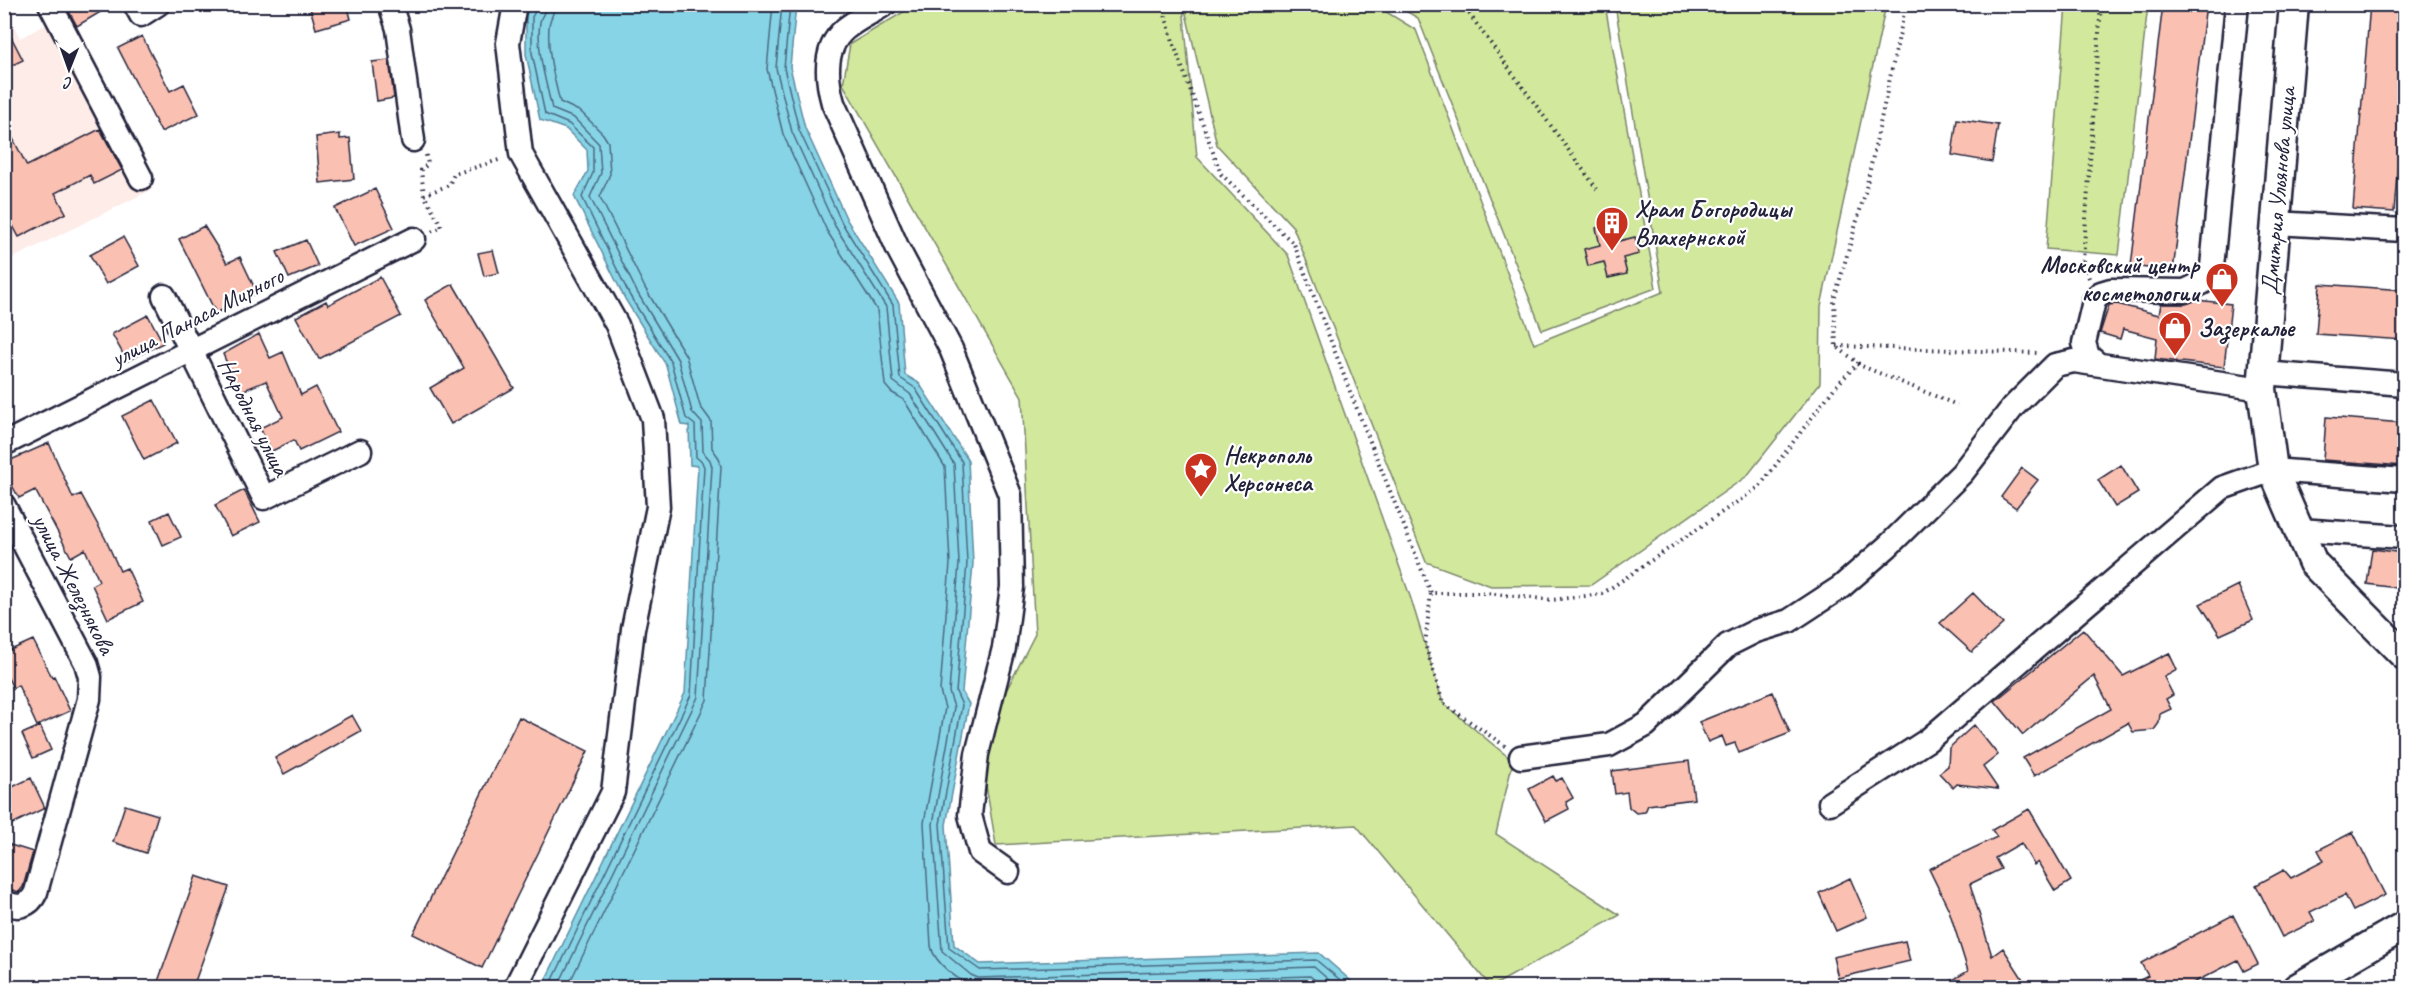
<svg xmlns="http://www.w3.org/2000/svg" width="2409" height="992" viewBox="0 0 2409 992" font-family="Caveat,sans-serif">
  <rect width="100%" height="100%" fill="#fff"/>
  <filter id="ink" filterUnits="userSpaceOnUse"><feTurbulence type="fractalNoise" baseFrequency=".0167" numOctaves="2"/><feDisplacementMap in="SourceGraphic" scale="12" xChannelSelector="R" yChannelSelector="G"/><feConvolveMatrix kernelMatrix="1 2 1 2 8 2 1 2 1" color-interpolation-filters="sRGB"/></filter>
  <g filter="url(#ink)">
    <path fill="#feece8" d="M9,16l11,22 31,-16 37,34 65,133 -148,73 -1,-243z"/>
    <path fill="#d2e89d" stroke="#7a856c" stroke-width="1.5" d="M915,5h268l14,152 91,98 123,344 32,104 70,58 -17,73 124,81 -129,72 -135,-162 -360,20 -17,-101 56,-110 -13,-237 -179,-313 7,-40z
      M1184,5h191l41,25 118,314 129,-52 -48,-287h271l-65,301 -1,77 -73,93 -156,109 -100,1 -65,-24 -133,-335 -76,-82z
      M1395,5h210l51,283 -114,42 -124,-312z
      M2066,5h82l-29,250 -73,-6z"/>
    <path fill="#87d4e7" stroke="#5f8da2" stroke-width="1.5" d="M535,4l261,1 -6,62 15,61 42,92 52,83 6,72 14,8 49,77 5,103 -11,129 7,12 -23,121 8,120 26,19 339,-11 39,34h-816l143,-294 13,-227 -8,-1 -1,-39 -7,-1 -16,-60 -41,-66 -51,-103 14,-25 -1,-21 -21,-21 -26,-9 -14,-66v-40z"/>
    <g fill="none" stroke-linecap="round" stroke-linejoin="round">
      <path stroke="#4a6980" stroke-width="1.5" d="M539,4l-7,13v36l13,61 24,10 24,23v26l-11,24 48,99 41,66 15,56 9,7 1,32 6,5 2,5 -13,228 -142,293
        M546,4c0,8 -5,12 -6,18 -4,29 6,59 12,87l22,9 25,26 2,29 -11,24 47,95 41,68 14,52 10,11 1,29 7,8 2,7 -14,230 -141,291
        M555,4c0,9 -6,15 -6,23 -2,26 5,50 11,75l21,10 22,22 5,8 2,32 -10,23 45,91 41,68 14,50 11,15 1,27 7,10 2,9 -14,233 -140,288
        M773,4l-6,65 16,65 44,97 50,79 8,75 6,7 13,8 41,67 5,96 -10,128 5,17 -21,115 7,123c3,17 29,37 46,41l333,-11 15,12
        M782,4l-6,64 16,64 43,94 51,81 7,74 17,13 44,70 5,99 -10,129 5,15 -21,117 9,127 29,24 7,3 336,-11 24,21
        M790,4l-6,64 15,62 43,93 51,82 7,73 15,10 47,74 5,101 -11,129 6,13 -22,119 9,124 31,22 336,-10 34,28"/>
    </g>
    <path fill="#fac0b2" stroke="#22223b" stroke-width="1.5" d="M65,4h49l-37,22z
      M309,4h38l4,15 -35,10z
      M2163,4h43l-33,267 -42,-5z
      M2370,4h34v85l-10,123 -41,-3z
      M4,23l19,37 -19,9z
      M142,36l28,55 14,-7 15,30 -38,18 -43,-84z
      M389,60l5,38 -17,3 -5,-39z
      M1957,119l41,6 -6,37 -40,-7z
      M4,121l23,45 73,-37 22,41 -28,14 -4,-9 -35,18 11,20 -47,24 -15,-28z
      M340,134v5l10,-1 4,41 -34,4 -4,-46z
      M375,189l19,39 -40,18 -19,-38z
      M1615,223l4,18 16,-4 4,17 -16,4 4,16 -19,4 -4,-16 -16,4 -4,-17 16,-4 -4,-17z
      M204,226l23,37 13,-6 17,36 -41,20 -37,-74z
      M123,237l16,29 -33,18 -16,-29z
      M306,240l12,26 -29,12 -12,-26z
      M493,250l6,23 -15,3 -6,-23z
      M380,277l21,39 -82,43 -23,-42 30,-16 2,4z
      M453,284l61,104 -63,36 -21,-36 34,-20 -39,-68z
      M2320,284l84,6v50l-88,-6z
      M2197,300l34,4 -7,63 -69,-8 2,-21 -34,-9 -3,10 -20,-6 9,-28 8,-1 42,11 2,-11h24z
      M148,315l15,28 -36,18 -15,-27z
      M259,334l11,24 13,-6 18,43 15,-8 22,45 -39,19 -5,-11 -22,11 -12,-23 23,-11 -17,-36 -27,11 -16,-38z
      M154,400l23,43 -33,17 -22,-44z
      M2326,417l78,6v43l-81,-6z
      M49,443l24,55 8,-4 24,44 15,33 7,-3 16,34 -35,17 -16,-34 7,-4 -14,-32 -14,8 -36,-67 -16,8 -15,-27v-8z
      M2121,465l17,28 -23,14 -17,-27z
      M2022,468l16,12 -22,28 -15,-11z
      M244,490l16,32 -29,14 -16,-31z
      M169,512l12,25 -18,8 -11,-25z
      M2372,549l32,4v36l-37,-5z
      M2238,585l15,35 -33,15 -20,-31z
      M1973,593l30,31 -31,28 -32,-29z
      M2083,629l40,47 46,-23 8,17 -13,7 9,18 -7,4 5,10 -11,5 -1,9 -5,7 -21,2 -5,-9 -94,53 -11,-18 88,-49 -17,-33 -71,59 -28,-34z
      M33,640l19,37 2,-1 16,35 -33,15 -19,-41 -5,3 -9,-18v-17z
      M1773,692l17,41 -51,20 -4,-10 -9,3 -4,-10 -14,6 -9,-20z
      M352,715l9,16 -77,43 -9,-16z
      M519,717l69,34 -106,217 -69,-34z
      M1974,725l24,30 -15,12 15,22 -41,-5 -4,4 -14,-15 9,-7 1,-18z
      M40,726l11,24 -18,8 -11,-24z
      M1689,761l5,38 -46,6 -3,7 -9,1 -7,-6 -2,-15 -12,2 -3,-23z
      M1553,776l3,5 6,-3 11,20 -7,4 3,7 -23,12 -17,-32z
      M31,778l14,30 -41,20v-37z
      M125,805l33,10 -12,38 -33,-11z
      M2029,809l42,72 -16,10 -17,-29 -4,3 -13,-22 -26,15 6,11 -31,15 22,72 11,-8 25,39h-87l27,-16 -19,-61 -20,-41 68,-32 -5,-7z
      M2353,832l32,63 -32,16 -8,-16 -35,17 5,9 -33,16 -26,-52 28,-15 7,8 33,-17 -6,-11z
      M4,843l29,9 -10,35 -4,5 -10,-3 -5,-11z
      M196,876l33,11 -36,100h-37z
      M1850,878l17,39 -31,14 -17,-38z
      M2233,915l25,49 -14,7 -6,-11 -53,27h-59l22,-11 -7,-13z
      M1905,941l5,20 -72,17 -5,-21z"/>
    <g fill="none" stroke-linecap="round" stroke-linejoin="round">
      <g stroke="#22223b" stroke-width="27">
        <path id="minor" d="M50,4l91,174
          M135,4l6,11 17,-11
          M390,4l8,25 15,111
          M515,4l-7,39 13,111 96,171 36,94 5,88 -25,122 -20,163 -98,196
          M885,4c-12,8 -28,15 -40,25 -22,19 -19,49 -12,74l65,146 53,100 59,146 2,92 -8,61 -27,106 -7,61 10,37 28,20
          M2275,223l129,7
          M164,296l100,202 96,-47
          M2098,364l-10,-8 -4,-13 10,-42 7,-8 10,-3 74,1 17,-8 10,-16 25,-263
          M2264,373l140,11
          M4,444l410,-205
          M4,506l82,157 4,14 -1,22 -53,193c-6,14 -19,18 -32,9
          M2299,530l105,7
          M1521,757l88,-12 37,-20 82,-80 28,-14 33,-10 52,-34 47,-41 74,-73 51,-66 42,-42 19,-4 188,28
          M1830,803l98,-63 294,-252 51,-18 131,10"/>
      </g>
      <g stroke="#22223b" stroke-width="33">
        <path id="major" d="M2294,4l-32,385 11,81 40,93 91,92
          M2297,988l107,-62"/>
      </g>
      <path stroke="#22223b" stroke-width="4" stroke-dasharray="1.5 4.5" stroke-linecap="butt" d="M1162,4l12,41 47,129 73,70 57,150 80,199
        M1462,4l135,185
        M426,155l2,9 -7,6 3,25 18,32 -11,5
        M424,195l25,-10 5,-11 48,-15
        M2089,278l-6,-17 18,-257
        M1837,346l202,7
        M1857,364l100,41
        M1505,746l-62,-43 -18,-59 6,-51h55l66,7 50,-6 157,-107 76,-100 23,-24 -22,-17 -2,-46 31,-107 41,-189"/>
      <use href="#minor" stroke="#fff" stroke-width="22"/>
      <use href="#major" stroke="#fff" stroke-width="28"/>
    </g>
  </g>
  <defs>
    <g id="building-pin" transform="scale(1.725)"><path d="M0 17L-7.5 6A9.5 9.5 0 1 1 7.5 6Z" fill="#c8321e" stroke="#fff"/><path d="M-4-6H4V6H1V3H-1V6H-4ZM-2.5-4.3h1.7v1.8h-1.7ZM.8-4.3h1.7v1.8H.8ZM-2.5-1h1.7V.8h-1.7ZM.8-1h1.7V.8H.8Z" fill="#fff"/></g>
    <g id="shop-pin" transform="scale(1.725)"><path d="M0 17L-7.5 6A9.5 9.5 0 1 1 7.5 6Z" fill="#c8321e" stroke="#fff"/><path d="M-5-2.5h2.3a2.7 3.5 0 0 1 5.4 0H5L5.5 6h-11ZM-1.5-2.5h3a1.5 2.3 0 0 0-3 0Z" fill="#fff"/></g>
    <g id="sight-pin" transform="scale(1.725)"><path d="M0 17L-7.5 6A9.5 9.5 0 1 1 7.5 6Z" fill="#c8321e" stroke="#fff"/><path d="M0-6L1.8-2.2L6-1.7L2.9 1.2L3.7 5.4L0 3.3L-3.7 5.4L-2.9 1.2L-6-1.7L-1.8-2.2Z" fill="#fff"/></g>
  </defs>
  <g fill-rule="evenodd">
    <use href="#building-pin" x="1612" y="223"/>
    <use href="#shop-pin" x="2222" y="279"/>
    <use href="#shop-pin" x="2175" y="328"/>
    <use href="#sight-pin" x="1201" y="469"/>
  </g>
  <g text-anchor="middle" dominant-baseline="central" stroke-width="4.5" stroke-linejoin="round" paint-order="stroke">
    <g font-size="24" fill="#22223b" stroke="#fff">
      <text transform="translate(2278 191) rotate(-85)">Дмитрия Ульянова улица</text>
      <text transform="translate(197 317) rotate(-27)">улица Панаса Мирного</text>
      <text transform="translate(254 417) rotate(63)">Народная улица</text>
      <text transform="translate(74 584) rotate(63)">улица Железнякова</text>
    </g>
    <g font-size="24" font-weight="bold" fill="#22223b" stroke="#fff" text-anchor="start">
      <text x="1635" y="209">Храм Богородицы<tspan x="1635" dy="28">Влахернской</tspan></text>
      <text x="2199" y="265" text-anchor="end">Московский центр<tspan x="2199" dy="28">косметологии</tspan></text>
      <text x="2198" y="328">Зазеркалье</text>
      <text x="1224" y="455">Некрополь<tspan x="1224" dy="28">Херсонеса</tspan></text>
    </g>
  </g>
  <rect width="2409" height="992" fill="none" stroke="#fff" stroke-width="24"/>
  <rect x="12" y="12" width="2385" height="968" fill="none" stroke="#22223b" stroke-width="2" filter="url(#ink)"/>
  <g transform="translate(69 69) rotate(181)" stroke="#ffffff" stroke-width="4.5" paint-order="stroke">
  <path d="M0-4.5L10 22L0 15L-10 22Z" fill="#22223b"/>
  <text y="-9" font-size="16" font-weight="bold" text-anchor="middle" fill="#22223b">С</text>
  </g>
</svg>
